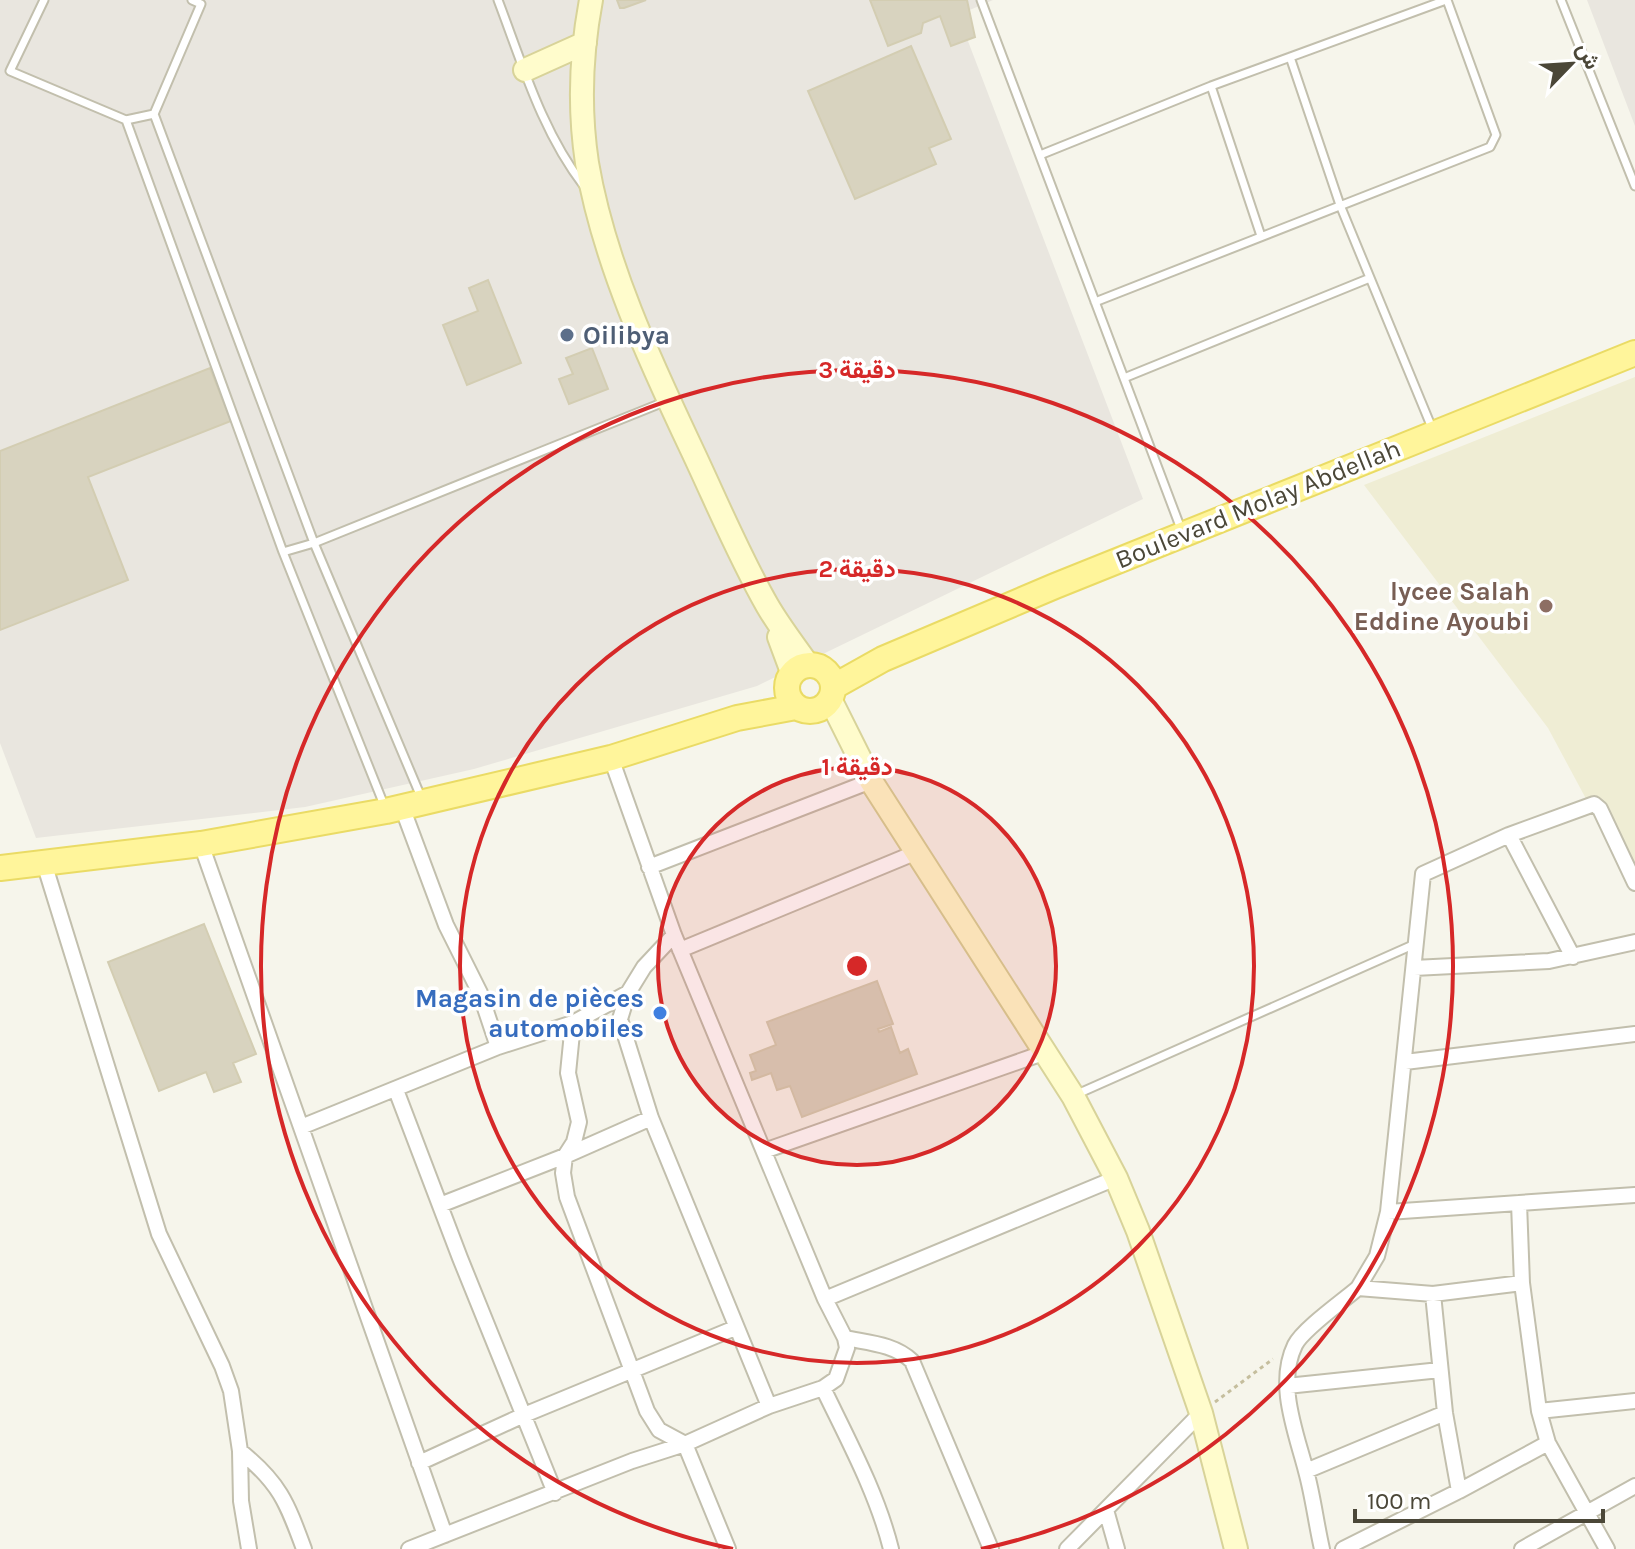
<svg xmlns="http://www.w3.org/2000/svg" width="1635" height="1549" viewBox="0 0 1635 1549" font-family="Karla,Vazirmatn,sans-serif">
  <rect width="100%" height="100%" fill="#f6f5eb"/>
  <path fill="#e9e6df" d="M0,0h993l-35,15 185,484 -386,187 -283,83 -169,38 -269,31 -36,-95z
    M1587,0h48v126z"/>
  <path fill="#efedd4" d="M1635,377v513l-87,-162 -184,-243z"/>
  <path fill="#d8d3bf" stroke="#d3cdb2" stroke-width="2" d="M617,0h29l-22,8h-4z
    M870,0h97l8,37 -24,9 -11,-30 -17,7 -2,10 -33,13z
    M911,46l40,93 -22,9 7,16 -81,35 -47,-108z
    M488,280l33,83 -54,22 -24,-60 35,-14 -9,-23z
    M592,348l16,41 -39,15 -10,-25 14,-5 -7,-16z
    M210,368l21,53 -143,56 40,103 -128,50v-179z
    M204,924l52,130 -23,9 8,19 -27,10 -8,-20 -47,19 -51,-129z
    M877,981l16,43 -15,5 1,3 12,-5 9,26 8,-4 9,25 -115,43 -12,-31 -13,4 -6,-17 -19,7 -2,-7 6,-2 -6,-16 26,-10 -9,-23z"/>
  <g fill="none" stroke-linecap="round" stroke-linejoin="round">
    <g stroke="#c2bfad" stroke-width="11">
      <path id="service" d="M44,0l-34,71 116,49 28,-6 47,-110 -9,-4
        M498,0c24,63 44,132 86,186
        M981,0l200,529
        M1561,0l74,186
        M1290,57l50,148 92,223
        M1211,86l50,150
        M154,114l160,429 107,254
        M126,120l157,432 101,253
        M1040,155l171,-69 235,-86
        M1095,302l395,-155 6,-12 -49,-135
        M1124,378l246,-100
        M283,552l31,-9 350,-141
        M1075,1095l340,-151"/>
    </g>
    <g stroke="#c2bfad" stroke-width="18">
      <path id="minor" d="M611,758l63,177 151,364 291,-121
        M402,807l44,118 34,68 18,54
        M1509,835l64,122
        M201,844l244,691
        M44,863l115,371 63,132 9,25 9,60 1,50 8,48
        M649,867l222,-86
        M674,935l-30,32 -16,26 -8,26 31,99 118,288
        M680,950l237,-98
        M1414,968l135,-7 86,-19
        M573,1023l-5,50 11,49 -5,20 -9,14 -2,17 4,24 80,214 12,19 26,14 43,105
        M1405,1062l230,-28
        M396,1090l64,168 95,235
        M301,1127l197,-80 75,-24 55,-30
        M764,1151l282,-99
        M1519,1203l3,80 17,128 9,32 59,106
        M440,1205l125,-49 86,-38
        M1388,1212l247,-17
        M1358,1288l19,-32 11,-44 35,-338 86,-39 85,-31 6,5 35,74
        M1433,1294l12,119 14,78
        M845,1338c24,5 49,6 67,23l79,188
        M1287,1386l153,-16
        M823,1388c25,52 54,105 68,161
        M1539,1411l96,-10
        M240,1451c40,32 47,52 64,98
        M419,1463l105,-48 211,-87
        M1306,1471l139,-58
        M1106,1510l11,39
        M409,1549l223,-88 53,-17 84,-38 54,-18 13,-9 11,-31 -2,-10 -20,-39
        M1067,1549l134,-136
        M1322,1549c-6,-26 -9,-53 -16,-78 -10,-39 -30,-87 -11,-126 8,-16 48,-44 63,-57l75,6 89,-11
        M1343,1549l116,-58 89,-48
        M1522,1549l113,-63"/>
    </g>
    <g stroke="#d8d399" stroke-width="26">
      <path id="secondary" d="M591,0c-10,53 -12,110 -4,163 17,100 63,198 106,289 24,51 46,104 74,153 12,21 27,40 41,60
        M525,70l60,-27
        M779,637l13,35
        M830,699l41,82 202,315 43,82 22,53 63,182 35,136"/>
    </g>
    <g stroke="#eadb65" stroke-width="28">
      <path id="primary" d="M787 688a23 23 0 1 1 46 0a23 23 0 1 1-46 0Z
        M833,687l50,-28 172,-73 580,-233
        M0,868l201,-24 185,-33 225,-53 126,-40 59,-11"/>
    </g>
    <path stroke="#c5be9d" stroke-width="3" stroke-dasharray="4 4" stroke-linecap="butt" d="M1215,1402l58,-43"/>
    <use href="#service" stroke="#fff" stroke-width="7"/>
    <use href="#minor" stroke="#fff" stroke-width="14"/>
    <use href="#secondary" stroke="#fffccc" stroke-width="22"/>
    <use href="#primary" stroke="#fff59b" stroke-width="24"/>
  </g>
  <circle cx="857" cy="966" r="199" fill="#d62828" fill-opacity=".12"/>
  <g fill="none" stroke="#d62828" stroke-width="4">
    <circle cx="857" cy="966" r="199"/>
    <circle cx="857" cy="966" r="397"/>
    <path d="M733 1549A596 596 0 1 1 981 1549"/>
  </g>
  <circle fill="#5c6f8a" stroke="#fff" stroke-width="3" cx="567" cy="335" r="8"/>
  <circle fill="#8d6e63" stroke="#fff" stroke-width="3" cx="1546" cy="606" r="8"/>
  <circle fill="#3f7fe0" stroke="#fff" stroke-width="3" cx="660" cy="1013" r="8"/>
  <g text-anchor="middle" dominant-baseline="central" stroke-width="7" stroke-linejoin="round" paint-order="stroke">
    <g font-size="26" font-weight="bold" fill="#4e5e75" stroke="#fff" text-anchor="start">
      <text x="583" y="335">Oilibya</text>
    </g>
    <g font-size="26" fill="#4b4738" stroke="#fff">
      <text transform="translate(1258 504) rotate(-22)">Boulevard Molay Abdellah</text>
    </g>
    <g font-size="26" font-weight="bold" fill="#785e54" stroke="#fff" text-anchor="end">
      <text x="1530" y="591">lycee Salah<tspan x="1530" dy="30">Eddine Ayoubi</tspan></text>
    </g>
    <g font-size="26" font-weight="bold" fill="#366cbe" stroke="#fff" text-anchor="end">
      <text x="644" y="998">Magasin de pièces<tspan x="644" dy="30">automobiles</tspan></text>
    </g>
  </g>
  <circle cx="857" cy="966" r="12" fill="#d62828" stroke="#fff" stroke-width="4"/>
  <g font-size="24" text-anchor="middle" font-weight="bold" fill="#d62828" stroke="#fff" stroke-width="7" stroke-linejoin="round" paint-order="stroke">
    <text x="857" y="378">3 دقيقة</text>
    <text x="857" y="577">2 دقيقة</text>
    <text x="857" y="775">1 دقيقة</text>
  </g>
  <g transform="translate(1571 64) rotate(65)" stroke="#ffffff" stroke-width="6" paint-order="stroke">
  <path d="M0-6L14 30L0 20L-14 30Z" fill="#4b4738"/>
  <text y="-12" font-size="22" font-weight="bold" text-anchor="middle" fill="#4b4738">ش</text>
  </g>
  <path d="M1355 1509v12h248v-12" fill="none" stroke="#4b4738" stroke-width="4"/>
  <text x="1367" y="1509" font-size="24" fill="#4b4738" stroke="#ffffff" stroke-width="6" paint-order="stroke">100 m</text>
</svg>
